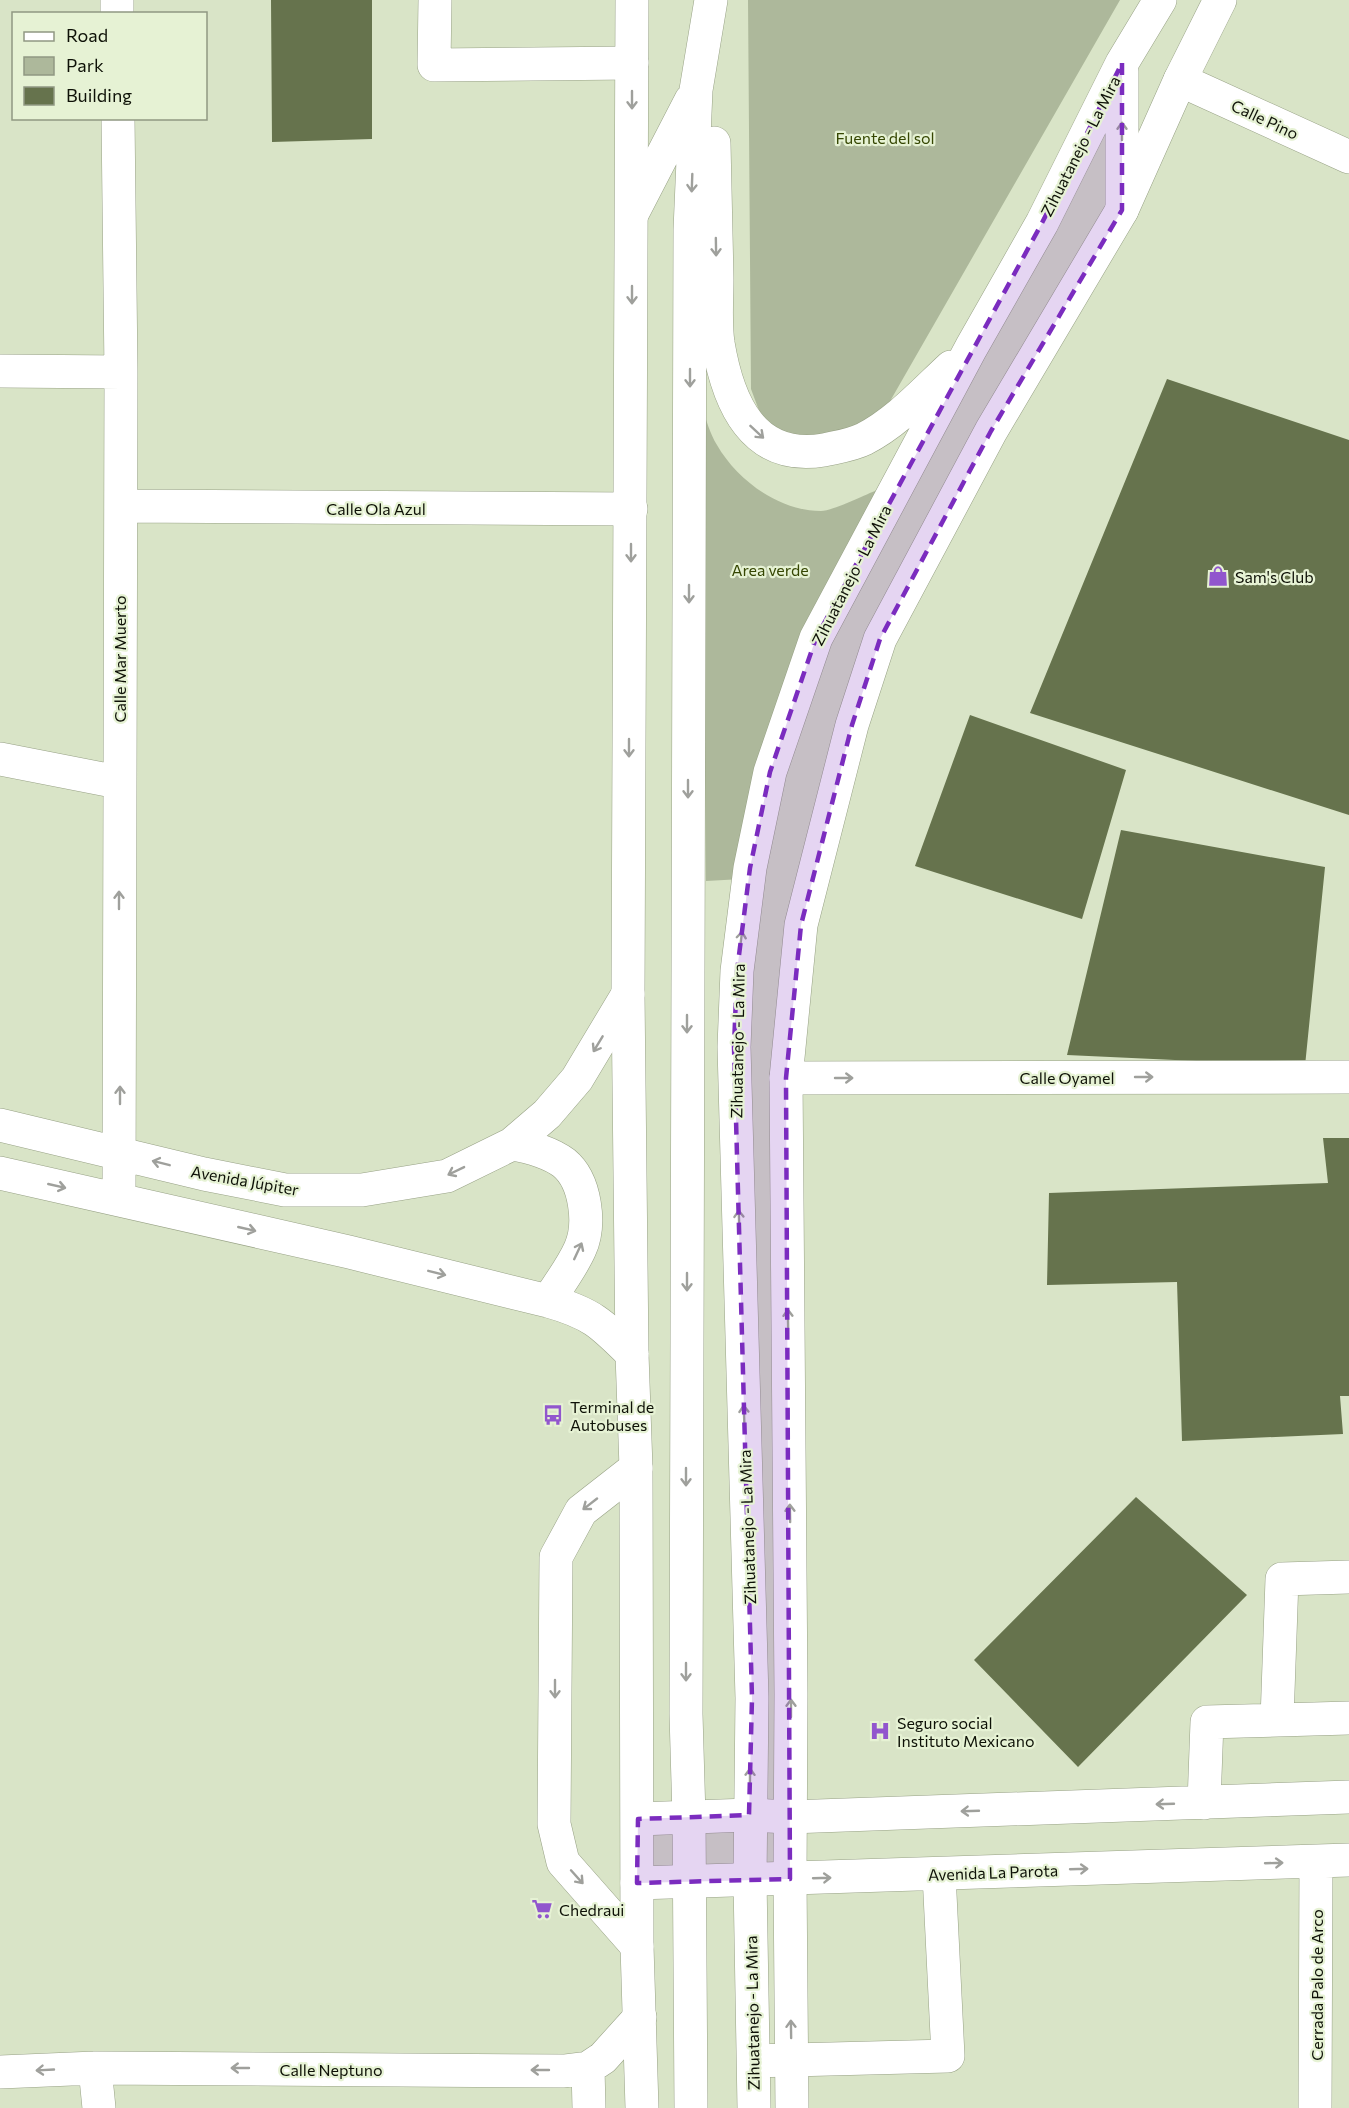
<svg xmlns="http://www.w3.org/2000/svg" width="1349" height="2108" viewBox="0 0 1349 2108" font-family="Commissioner,sans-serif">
  <rect width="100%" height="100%" fill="#d9e4c7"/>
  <path fill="#adb89b" d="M748,0h372l-231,403 -13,18 -53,19 -49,-10 -13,-14 -10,-27z
    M702,407c4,12 8,27 15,38 20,35 62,66 104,66 11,0 44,-16 56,-21l-135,389 -36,2z"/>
  <path fill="#66734d" d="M271,0h101v139l-100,3z
    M1167,379l182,61v375l-319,-102z
    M970,715l156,55 -44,149 -167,-53z
    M1121,830l204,37 -20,199 -238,-11z
    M1323,1138h26v258h-9l3,38 -161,7 -5,-159 -130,3 2,-92 279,-10z
    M1136,1497l111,98 -169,172 -104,-107z"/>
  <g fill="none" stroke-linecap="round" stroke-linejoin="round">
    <g stroke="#97a185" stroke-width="34">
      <path id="minor" d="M117,0v14
        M435,0l-1,65 198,-2
        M1180,80l169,77
        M118,118l3,254 -2,827
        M0,371l121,1
        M121,506l510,3
        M0,759l118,23
        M786,1078l563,-1
        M0,1125l204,49 81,16h77l85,-14 65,-32 35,-30 30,-35 51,-85
        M512,1144c18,3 37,8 52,19 22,18 27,62 16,86 -8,18 -21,35 -32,52
        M0,1173l349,79 199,49c43,12 53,22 84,53
        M636,1468l-55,43 -25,46 -2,267 9,38 74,84
        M1277,1720l5,-141 67,-2
        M1204,1803l3,-81 142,-4
        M638,1819l111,-4 41,2 559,-20
        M637,1883l712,-23
        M754,2061l194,-5 -9,-182
        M95,2068l4,40
        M588,2068l1,40
        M0,2072l95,-4 469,3 24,-3 15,-10 37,-41
        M1315,2108l1,-246"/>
    </g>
    <g stroke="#97a185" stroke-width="34">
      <path id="major" d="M632,0l-4,994 4,360 4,114 1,478 5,162
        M792,2108l-2,-229 1,-185 -5,-616 15,-153 51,-200 28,-86 111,-208 131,-221 58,-130 40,-80"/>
    </g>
    <g stroke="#97a185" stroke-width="34">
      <path id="highway" d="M714,143c1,45 2,91 3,136 0,21 -2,43 1,64 10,60 35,119 106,107 13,-3 28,-5 40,-11 33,-17 59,-46 87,-72
        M1122,210v-139
        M632,214l59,-114
        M691,2108l-2,-291 -3,-103 4,-1484 6,-140 15,-90
        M754,2108l-4,-228 2,-182 -18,-651 3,-76 13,-103 20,-96 46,-134 155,-290 71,-125 80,-160 38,-63"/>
    </g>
    <use href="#minor" stroke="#fff" stroke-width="33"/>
    <use href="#major" stroke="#fff" stroke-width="33"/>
    <use href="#highway" stroke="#fff" stroke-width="33"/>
  </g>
  <defs><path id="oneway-shaft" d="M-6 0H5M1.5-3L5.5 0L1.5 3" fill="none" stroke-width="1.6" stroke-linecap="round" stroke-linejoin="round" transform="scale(1.5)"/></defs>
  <g stroke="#9fa09c">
    <use href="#oneway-shaft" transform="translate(632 100) rotate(90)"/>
    <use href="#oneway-shaft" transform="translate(1122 131) rotate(-90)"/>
    <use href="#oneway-shaft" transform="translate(692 183) rotate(92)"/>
    <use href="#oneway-shaft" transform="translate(716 247) rotate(89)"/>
    <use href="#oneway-shaft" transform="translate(632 295) rotate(90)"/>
    <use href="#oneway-shaft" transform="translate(690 378) rotate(90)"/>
    <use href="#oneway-shaft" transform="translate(757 432) rotate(43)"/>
    <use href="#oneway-shaft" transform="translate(631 553) rotate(90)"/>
    <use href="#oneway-shaft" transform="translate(689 594) rotate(90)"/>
    <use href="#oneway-shaft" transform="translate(629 748) rotate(90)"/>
    <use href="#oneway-shaft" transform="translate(688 789) rotate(90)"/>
    <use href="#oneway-shaft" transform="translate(119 900) rotate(-90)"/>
    <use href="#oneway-shaft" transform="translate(741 940) rotate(-83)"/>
    <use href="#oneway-shaft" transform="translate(687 1024) rotate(90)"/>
    <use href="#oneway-shaft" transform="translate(598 1044) rotate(121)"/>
    <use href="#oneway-shaft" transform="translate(1144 1077)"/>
    <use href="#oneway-shaft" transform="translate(844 1078)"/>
    <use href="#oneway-shaft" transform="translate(120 1095) rotate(-90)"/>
    <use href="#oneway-shaft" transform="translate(161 1163) rotate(-166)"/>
    <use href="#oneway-shaft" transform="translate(456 1171) rotate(154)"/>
    <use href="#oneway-shaft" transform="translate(57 1186) rotate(13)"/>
    <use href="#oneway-shaft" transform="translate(739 1219) rotate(-92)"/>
    <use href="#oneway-shaft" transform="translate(247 1229) rotate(13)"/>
    <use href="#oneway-shaft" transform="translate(578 1251) rotate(-65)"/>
    <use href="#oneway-shaft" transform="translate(437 1273) rotate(14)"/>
    <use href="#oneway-shaft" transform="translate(687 1282) rotate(90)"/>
    <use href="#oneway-shaft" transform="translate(788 1318) rotate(-91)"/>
    <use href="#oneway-shaft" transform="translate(744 1414) rotate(-92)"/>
    <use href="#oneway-shaft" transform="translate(686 1477) rotate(90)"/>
    <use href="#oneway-shaft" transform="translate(590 1504) rotate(142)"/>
    <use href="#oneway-shaft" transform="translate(790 1513) rotate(-91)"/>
    <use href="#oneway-shaft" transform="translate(686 1672) rotate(90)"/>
    <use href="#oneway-shaft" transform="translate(555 1689) rotate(90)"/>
    <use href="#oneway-shaft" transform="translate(791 1708) rotate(-90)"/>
    <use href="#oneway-shaft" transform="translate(750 1777) rotate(-89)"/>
    <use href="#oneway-shaft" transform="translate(1165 1804) rotate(178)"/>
    <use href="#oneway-shaft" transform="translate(970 1811) rotate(178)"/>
    <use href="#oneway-shaft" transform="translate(1274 1863) rotate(-2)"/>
    <use href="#oneway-shaft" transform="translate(1079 1869) rotate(-2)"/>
    <use href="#oneway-shaft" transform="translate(577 1877) rotate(48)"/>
    <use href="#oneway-shaft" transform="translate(822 1878) rotate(-2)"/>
    <use href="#oneway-shaft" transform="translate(791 2029) rotate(-91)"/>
    <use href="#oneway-shaft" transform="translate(240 2068) rotate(-180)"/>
    <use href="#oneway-shaft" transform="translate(45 2070) rotate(177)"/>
    <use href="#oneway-shaft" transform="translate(540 2070) rotate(-180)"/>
  </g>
  <path fill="#7b2cbf" fill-opacity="0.2" stroke="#7b2cbf" stroke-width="4.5" stroke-dasharray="12 8" stroke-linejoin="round" d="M1122,63v147l-131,221 -111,208 -28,86 -51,200 -15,153 4,801 -153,4 1,-64 111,-4 3,-117 -18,-651 3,-76 13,-103 20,-96 46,-134 226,-415z"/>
  <defs>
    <g id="shop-bare" transform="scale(1.62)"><path d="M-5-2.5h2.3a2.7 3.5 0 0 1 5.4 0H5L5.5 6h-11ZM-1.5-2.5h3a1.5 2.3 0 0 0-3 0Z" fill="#9156cd" stroke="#e6f2d4" stroke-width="2.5" paint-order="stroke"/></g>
    <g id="bus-bare" transform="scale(1.62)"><path d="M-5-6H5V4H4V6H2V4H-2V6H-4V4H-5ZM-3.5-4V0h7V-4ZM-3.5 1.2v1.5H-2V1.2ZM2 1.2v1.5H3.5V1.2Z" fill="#9156cd" stroke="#e6f2d4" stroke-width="2.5" paint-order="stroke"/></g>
    <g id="hospital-bare" transform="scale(1.62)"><path d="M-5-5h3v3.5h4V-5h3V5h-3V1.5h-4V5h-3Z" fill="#9156cd" stroke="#e6f2d4" stroke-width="2.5" paint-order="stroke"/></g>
    <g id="supermarket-bare" transform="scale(1.62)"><path d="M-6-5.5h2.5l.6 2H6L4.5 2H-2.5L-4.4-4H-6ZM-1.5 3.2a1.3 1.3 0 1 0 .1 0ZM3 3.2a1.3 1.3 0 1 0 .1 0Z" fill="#9156cd" stroke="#e6f2d4" stroke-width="2.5" paint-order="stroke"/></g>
  </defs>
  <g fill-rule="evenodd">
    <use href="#shop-bare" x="1218" y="576"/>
    <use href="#bus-bare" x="553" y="1415"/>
    <use href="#hospital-bare" x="880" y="1731"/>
    <use href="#supermarket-bare" x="542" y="1909"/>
  </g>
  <g text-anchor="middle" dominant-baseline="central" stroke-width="4.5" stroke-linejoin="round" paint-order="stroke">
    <g font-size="16" fill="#0e1107" stroke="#e6f2d4">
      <text transform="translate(1265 119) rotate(25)">Calle Pino</text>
      <text transform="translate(1080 146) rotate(-63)">Zihuatanejo - La Mira</text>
      <text x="376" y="508">Calle Ola Azul</text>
      <text transform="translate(851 575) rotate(-63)">Zihuatanejo - La Mira</text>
      <text transform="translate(119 659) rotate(-90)">Calle Mar Muerto</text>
      <text transform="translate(737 1041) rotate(-89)">Zihuatanejo - La Mira</text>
      <text x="1067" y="1077">Calle Oyamel</text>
      <text transform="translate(245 1180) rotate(10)">Avenida Júpiter</text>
      <text transform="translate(747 1527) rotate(-92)">Zihuatanejo - La Mira</text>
      <text transform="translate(993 1872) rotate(-2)">Avenida La Parota</text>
      <text transform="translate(1316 1985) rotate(-90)">Cerrada Palo de Arco</text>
      <text transform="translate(752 2013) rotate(-91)">Zihuatanejo - La Mira</text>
      <text x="331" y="2069">Calle Neptuno</text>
    </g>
    <g font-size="16" fill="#354602" stroke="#e6f2d4">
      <text x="885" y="137">Fuente del sol</text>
      <text x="770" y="569">Area verde</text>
    </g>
    <g font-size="16" fill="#0e1107" stroke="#e6f2d4" text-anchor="start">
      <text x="1235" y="576">Sam's Club</text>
      <text x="570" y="1406">Terminal de<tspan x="570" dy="18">Autobuses</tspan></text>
      <text x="897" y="1722">Seguro social<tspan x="897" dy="18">Instituto Mexicano</tspan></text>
      <text x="559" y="1909">Chedraui</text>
    </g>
  </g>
  <rect x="12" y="12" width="195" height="108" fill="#e6f2d4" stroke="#909882" stroke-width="1.5"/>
  <rect x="24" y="32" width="30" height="9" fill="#ffffff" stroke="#909882" stroke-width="1.5"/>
  <text x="66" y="42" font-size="18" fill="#0e1107">Road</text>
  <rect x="24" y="57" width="30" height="18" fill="#adb89b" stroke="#909882" stroke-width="1.5"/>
  <text x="66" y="72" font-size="18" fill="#0e1107">Park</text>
  <rect x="24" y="87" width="30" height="18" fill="#66734d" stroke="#909882" stroke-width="1.5"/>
  <text x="66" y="102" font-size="18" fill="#0e1107">Building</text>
</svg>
